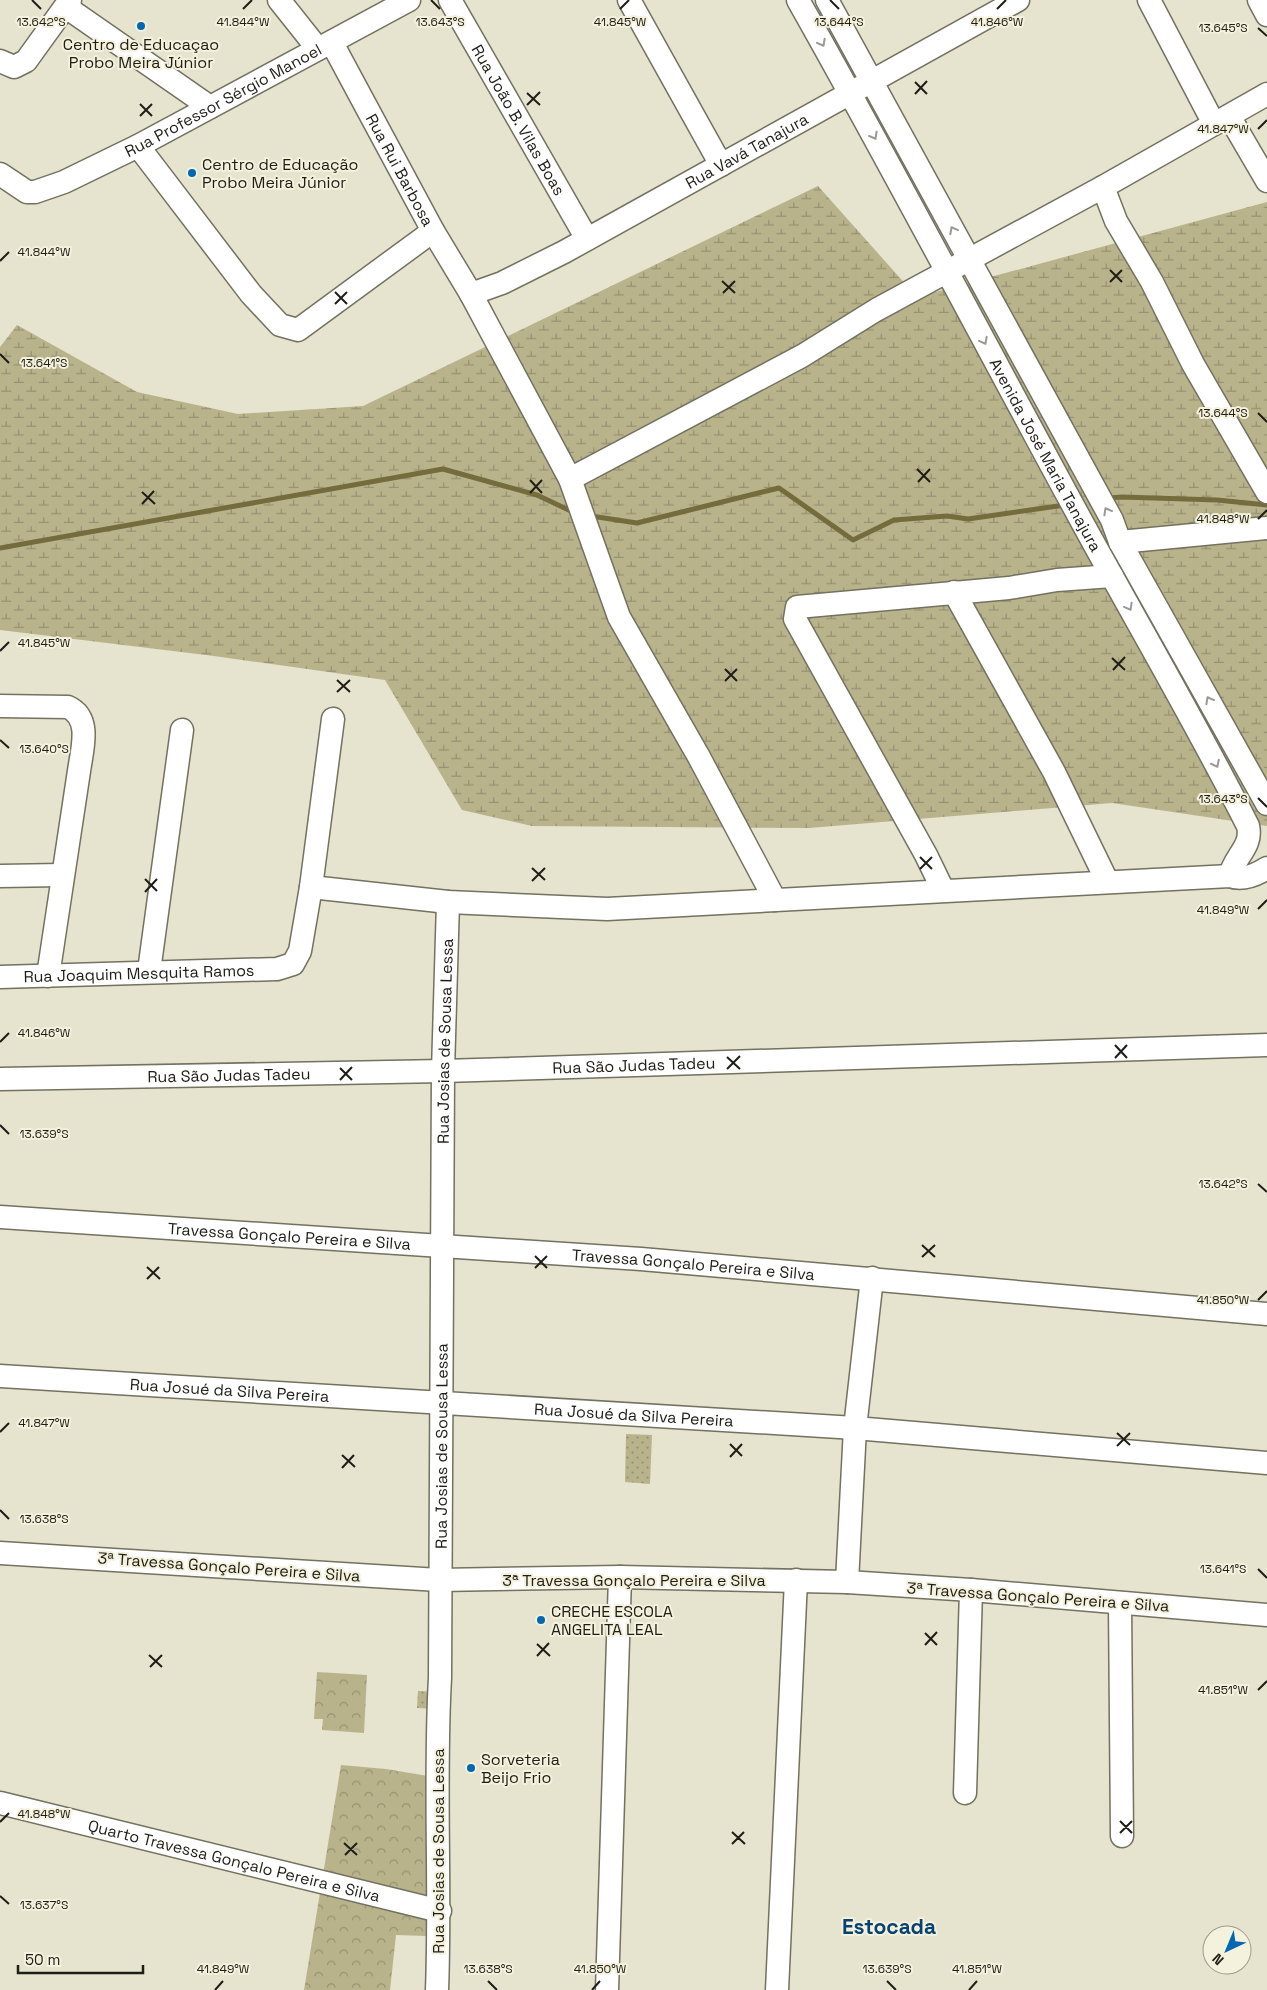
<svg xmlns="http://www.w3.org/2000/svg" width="1267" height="1990" viewBox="0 0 1267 1990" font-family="'Space Grotesk',sans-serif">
  <defs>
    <pattern id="forest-crowns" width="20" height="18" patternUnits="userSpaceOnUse" patternTransform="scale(1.25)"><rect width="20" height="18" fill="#b9b38c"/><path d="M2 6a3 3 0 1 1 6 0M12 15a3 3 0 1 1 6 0" fill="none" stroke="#969171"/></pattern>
    <pattern id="wetland-marsh" width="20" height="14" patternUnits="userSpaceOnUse" patternTransform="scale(1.25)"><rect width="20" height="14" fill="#b9b38c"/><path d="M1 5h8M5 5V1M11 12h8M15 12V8" fill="none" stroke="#969171"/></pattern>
    <pattern id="garden-dots" width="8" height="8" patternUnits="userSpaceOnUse" patternTransform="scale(1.25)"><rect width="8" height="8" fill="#b9b38c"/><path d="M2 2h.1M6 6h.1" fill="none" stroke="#969171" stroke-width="1.8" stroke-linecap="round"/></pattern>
  </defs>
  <rect width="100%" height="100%" fill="#e6e3cf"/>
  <path fill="url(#forest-crowns)" d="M317,1672l50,3 -3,58 -42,-3 1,-11h-9z
    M341,1765l45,4 48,8 -8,159 -30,-1 -6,55h-86z"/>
  <path fill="url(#wetland-marsh)" d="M818,186l99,111 350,-95v624l-155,-23 -303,25 -277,-2 -70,-16 -77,-130 -171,-24 -214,-26v-283l17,-22 120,67 101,22 125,-8z"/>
  <path fill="url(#garden-dots)" d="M626,1434l26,1 -2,49 -25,-2z
    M418,1691l21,1 -1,17 -21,-1z"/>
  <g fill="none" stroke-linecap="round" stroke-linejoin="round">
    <path stroke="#746c3c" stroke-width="5" d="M1108,498l14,-1 95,3 50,5
      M591,516l46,7 142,-35 74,52 41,-20 53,-4 21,3 97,-14
      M0,548l443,-79 94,26 38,18"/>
    <g stroke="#73715f" stroke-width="25">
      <g id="minor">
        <path d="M279,0l39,49"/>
        <path id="s1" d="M450,0l137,239"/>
        <path d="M629,0l92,165"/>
        <path id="s2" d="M798,0c95,168 185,340 278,511 57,105 118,208 172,315 5,21 -14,30 -18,50"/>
        <path d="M827,0l285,520 8,22 147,262"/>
        <path d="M1149,0l65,124"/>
        <path d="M1259,0l8,15"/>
        <path d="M66,7l144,100"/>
        <path id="s3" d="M332,43l101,188 38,63 99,185 49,138 80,140 76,143"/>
        <path d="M0,61l14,6 12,-6 44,-61"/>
        <path d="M1229,116l38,65"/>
        <path d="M138,146l113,148 29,31 18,5 135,-99"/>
        <path id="s4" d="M0,174l27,18h8l29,-10 74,-36 271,-146"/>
        <path d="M1103,187l13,34 36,61 41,82 74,128"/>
        <path id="s5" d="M471,294l31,-11 62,-31 454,-252"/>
        <path d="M570,479l232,-123 74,-46 227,-123 164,-93"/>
        <path d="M1120,542l147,-14"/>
        <path d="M954,592l100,180 53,109"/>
        <path d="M0,706l68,1c24,11 14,42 11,64l-31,205"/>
        <path d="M0,876l62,-1"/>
        <path d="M311,887l137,15 159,7 623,-33c13,5 26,-1 37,-8"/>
        <path d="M943,890l-17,-35 -131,-236 2,-12 212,-19 48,-8 55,-4"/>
        <path d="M149,971l33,-241"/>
        <path id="s6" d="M0,977l277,-8 16,-5 7,-13 11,-64 22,-168"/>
        <path id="s7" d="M0,1079l443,-8 824,-26"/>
        <path id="s8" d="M0,1217l641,42 626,55"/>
        <path id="s9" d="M0,1376l855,52 412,35"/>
        <path d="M0,1553l439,27 181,-3 227,5 124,8 296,25"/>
        <path d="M847,1582l8,-154 17,-150"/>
        <path d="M1120,1603l2,233"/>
        <path d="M965,1793l6,-203"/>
        <path id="s10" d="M0,1803l440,108"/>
        <path id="s11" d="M437,1990c4,-104 -3,-208 3,-312l3,-607 5,-169"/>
        <path d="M607,1990l13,-413"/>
        <path d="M777,1990l19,-410"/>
      </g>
    </g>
    <use href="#minor" stroke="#fff" stroke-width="22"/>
  </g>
  <defs><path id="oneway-chevron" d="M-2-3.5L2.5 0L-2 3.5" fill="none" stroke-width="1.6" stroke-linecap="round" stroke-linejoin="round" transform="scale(1.25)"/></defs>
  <g stroke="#9a9996">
    <use href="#oneway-chevron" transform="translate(822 43) rotate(62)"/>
    <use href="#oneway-chevron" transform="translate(874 136) rotate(61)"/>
    <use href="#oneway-chevron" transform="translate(953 230) rotate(-118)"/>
    <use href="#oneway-chevron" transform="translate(984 341) rotate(62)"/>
    <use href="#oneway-chevron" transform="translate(1107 511) rotate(-119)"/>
    <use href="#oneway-chevron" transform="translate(1129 607) rotate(61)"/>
    <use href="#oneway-chevron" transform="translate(1209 700) rotate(-119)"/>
    <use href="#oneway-chevron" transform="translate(1216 764) rotate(63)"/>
  </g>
  <path fill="none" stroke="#1e1d16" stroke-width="2" d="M32,0l9,9M431,0l9,9M830,0l9,9M243,9l9,-9M620,9l9,-9M997,9l9,-9M1258,28l9,8M915,82l12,12M527,93l13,12M915,94l12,-13M140,104l12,12M527,105l13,-13M140,116l12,-12M1258,129l9,-9M0,261l9,-9M1110,270l12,12M722,281l13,12M1110,282l12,-12M335,292l12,12M723,293l12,-12M335,304l12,-12M0,354l9,9M1258,413l9,9M917,469l13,13M530,480l12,13M918,482l12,-13M142,492l13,12M530,493l12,-13M142,504l12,-13M1258,519l9,-9M0,651l9,-9M1112,658l13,12M725,669l12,12M1113,670l12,-13M337,680l13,12M725,681l12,-12M337,692l13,-12M0,740l9,8M1258,798l9,9M920,857l12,12M532,868l13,12M920,869l12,-12M145,879l12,12M532,881l13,-13M145,892l12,-13M1258,909l9,-9M0,1042l9,-9M1115,1045l12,13M727,1057l13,12M1115,1058l12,-13M340,1068l12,12M727,1069l13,-13M340,1080l12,-13M0,1125l9,9M1258,1184l9,8M922,1245l13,12M535,1256l12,12M922,1257l13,-12M147,1267l13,12M535,1268l12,-12M147,1279l12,-12M1258,1300l9,-9M0,1432l9,-9M1117,1433l13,12M730,1444l12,12M1117,1446l13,-13M342,1455l13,12M730,1457l12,-13M342,1468l12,-13M0,1510l9,9M1258,1569l9,9M925,1633l12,12M537,1644l13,12M925,1645l12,-13M149,1655l13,12M537,1656l12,-13M150,1667l12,-12M1258,1690l9,-9M1120,1821l12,12M0,1822l9,-9M732,1832l13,12M1120,1833l12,-12M344,1843l13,12M732,1844l12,-12M345,1855l12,-12M0,1896l9,8M488,1981l9,9M887,1981l9,9M215,1990l8,-9M592,1990l8,-9M969,1990l8,-9"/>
  <g fill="#0067b2" stroke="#f4f1dc" stroke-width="2">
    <circle cx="141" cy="26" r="5"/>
    <circle cx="192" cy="173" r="5"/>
    <circle cx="541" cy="1620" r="5"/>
    <circle cx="471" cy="1768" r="5"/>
  </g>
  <g text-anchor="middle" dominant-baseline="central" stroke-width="4" stroke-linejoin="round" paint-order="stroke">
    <g font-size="16" fill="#1e1d16" stroke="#f4f1dc" text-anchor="start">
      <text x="141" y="44" text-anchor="middle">Centro de Educaçao<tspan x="141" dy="18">Probo Meira Júnior</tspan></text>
      <text x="202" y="164">Centro de Educação<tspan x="202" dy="18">Probo Meira Júnior</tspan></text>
      <text x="551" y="1611">CRECHE ESCOLA<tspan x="551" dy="18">ANGELITA LEAL</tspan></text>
      <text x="481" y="1759">Sorveteria<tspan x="481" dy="18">Beijo Frio</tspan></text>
    </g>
    <g font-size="16" fill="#1e1d16" stroke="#f4f1dc">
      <text stroke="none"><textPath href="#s4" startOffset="250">Rua Professor Sérgio Manoel</textPath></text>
      <text stroke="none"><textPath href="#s1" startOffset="138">Rua João B. Vilas Boas</textPath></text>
      <text stroke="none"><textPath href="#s5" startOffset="311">Rua Vavá Tanajura</textPath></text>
      <text stroke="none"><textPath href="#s3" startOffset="144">Rua Rui Barbosa</textPath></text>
      <text stroke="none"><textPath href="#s2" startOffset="518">Avenida José Maria Tanajura</textPath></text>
      <text stroke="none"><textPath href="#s6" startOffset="139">Rua Joaquim Mesquita Ramos</textPath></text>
      <text stroke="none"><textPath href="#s11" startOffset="949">Rua Josias de Sousa Lessa</textPath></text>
      <text stroke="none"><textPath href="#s7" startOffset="634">Rua São Judas Tadeu</textPath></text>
      <text stroke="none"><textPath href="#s7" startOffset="229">Rua São Judas Tadeu</textPath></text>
      <text stroke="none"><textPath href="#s8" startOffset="290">Travessa Gonçalo Pereira e Silva</textPath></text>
      <text stroke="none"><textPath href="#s8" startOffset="695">Travessa Gonçalo Pereira e Silva</textPath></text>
      <text stroke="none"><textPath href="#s9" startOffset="230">Rua Josué da Silva Pereira</textPath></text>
      <text stroke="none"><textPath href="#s9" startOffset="635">Rua Josué da Silva Pereira</textPath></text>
      <text stroke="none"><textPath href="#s11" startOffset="544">Rua Josias de Sousa Lessa</textPath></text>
      <text transform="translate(229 1567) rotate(4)">3ª Travessa Gonçalo Pereira e Silva</text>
      <text x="634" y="1580">3ª Travessa Gonçalo Pereira e Silva</text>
      <text transform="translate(1038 1597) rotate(4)">3ª Travessa Gonçalo Pereira e Silva</text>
      <text transform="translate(438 1851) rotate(-90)">Rua Josias de Sousa Lessa</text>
      <text stroke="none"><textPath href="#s10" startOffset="241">Quarto Travessa Gonçalo Pereira e Silva</textPath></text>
    </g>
    <g font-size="21" font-weight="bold" fill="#064272" stroke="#f4f1dc">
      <text x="889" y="1926">Estocada</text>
    </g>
  </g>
  <g font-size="12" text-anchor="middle" fill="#1e1d16" stroke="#f4f1dc" stroke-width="4" stroke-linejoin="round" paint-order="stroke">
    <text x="41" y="26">13.642°S</text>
    <text x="440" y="26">13.643°S</text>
    <text x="839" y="26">13.644°S</text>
    <text x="620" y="26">41.845°W</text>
    <text x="243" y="26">41.844°W</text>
    <text x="997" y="26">41.846°W</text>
    <text x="1223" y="32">13.645°S</text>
    <text x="1223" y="133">41.847°W</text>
    <text x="44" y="256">41.844°W</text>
    <text x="44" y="367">13.641°S</text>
    <text x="1223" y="417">13.644°S</text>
    <text x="1223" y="523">41.848°W</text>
    <text x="44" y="647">41.845°W</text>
    <text x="44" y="753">13.640°S</text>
    <text x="1223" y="803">13.643°S</text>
    <text x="1223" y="914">41.849°W</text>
    <text x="44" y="1037">41.846°W</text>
    <text x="44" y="1138">13.639°S</text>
    <text x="1223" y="1188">13.642°S</text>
    <text x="1223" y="1304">41.850°W</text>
    <text x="44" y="1427">41.847°W</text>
    <text x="44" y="1523">13.638°S</text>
    <text x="1223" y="1573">13.641°S</text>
    <text x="1223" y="1694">41.851°W</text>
    <text x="44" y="1818">41.848°W</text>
    <text x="44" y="1909">13.637°S</text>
    <text x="223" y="1973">41.849°W</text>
    <text x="600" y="1973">41.850°W</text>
    <text x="977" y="1973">41.851°W</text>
    <text x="488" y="1973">13.638°S</text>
    <text x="887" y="1973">13.639°S</text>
  </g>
  <g transform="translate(1227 1950) rotate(224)"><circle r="24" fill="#f4f1dc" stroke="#9e9c8d"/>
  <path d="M0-4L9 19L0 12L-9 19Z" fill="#0067b2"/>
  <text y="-8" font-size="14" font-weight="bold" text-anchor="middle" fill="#1e1d16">N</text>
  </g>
  <path d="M18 1965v8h125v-8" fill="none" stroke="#1e1d16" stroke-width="2.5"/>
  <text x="25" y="1965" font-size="15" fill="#1e1d16" stroke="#f4f1dc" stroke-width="4" paint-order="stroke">50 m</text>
</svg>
